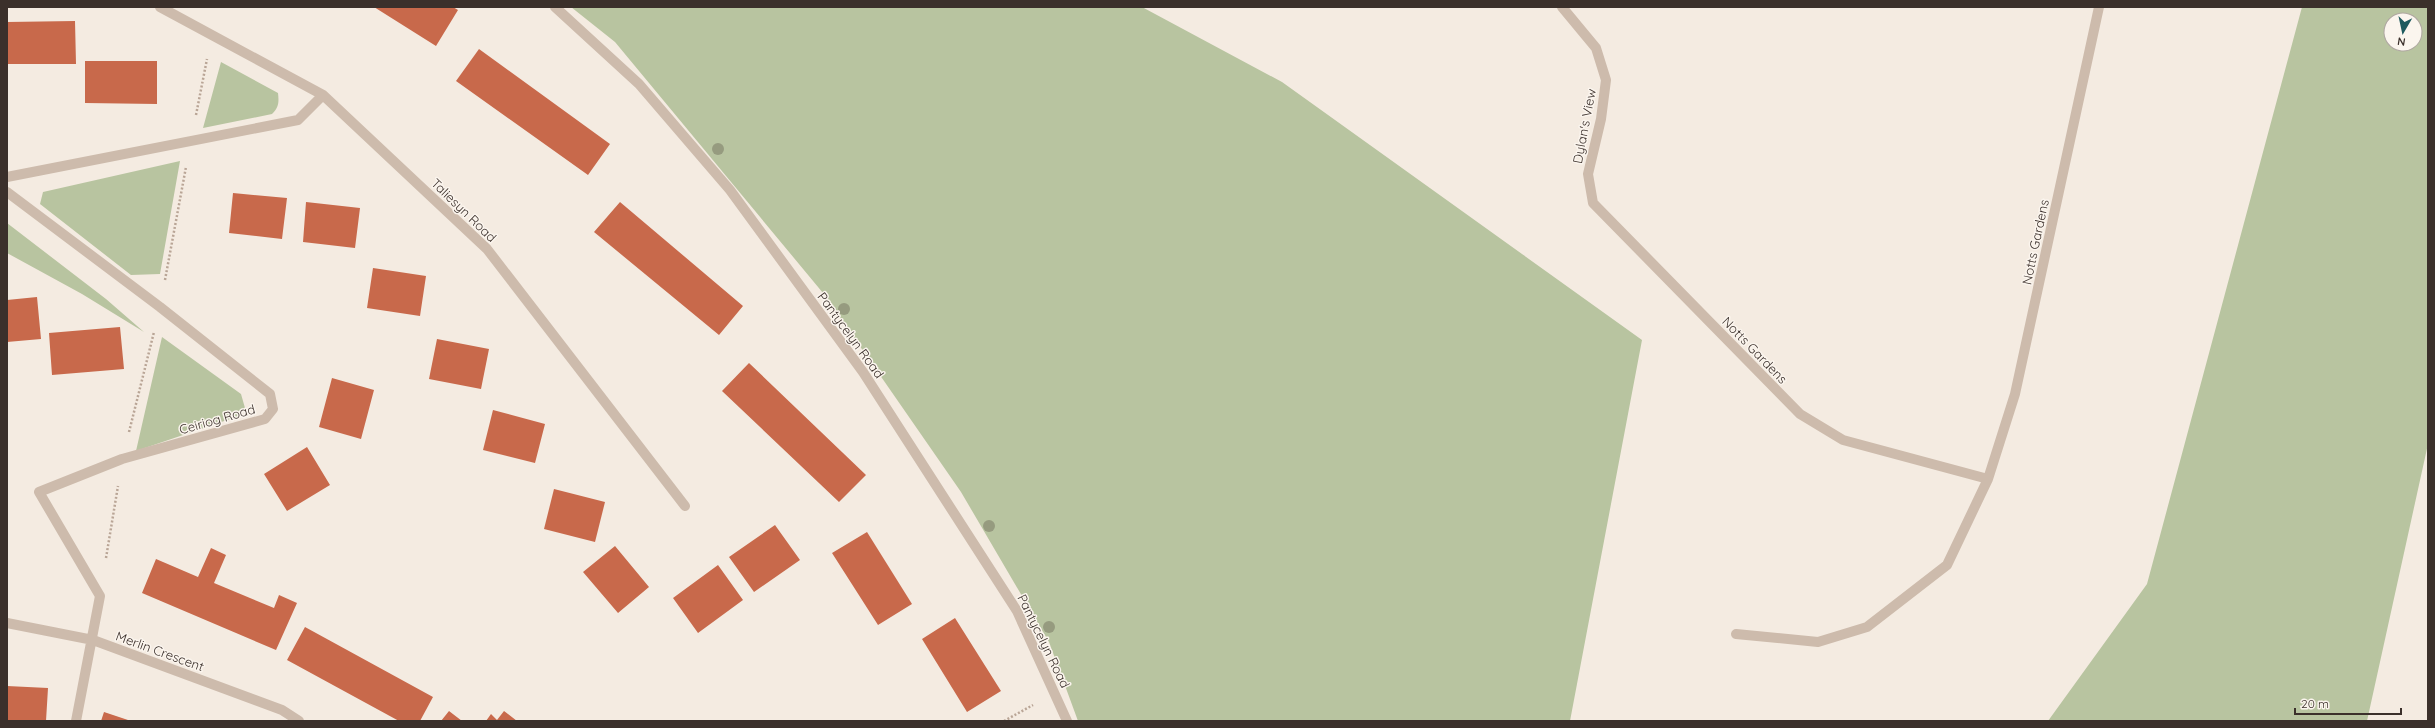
<svg xmlns="http://www.w3.org/2000/svg" width="2435" height="728" viewBox="0 0 2435 728" font-family="Quicksand,sans-serif">
  <rect width="100%" height="100%" fill="#f4ebe1"/>
  <path fill="#b8c4a0" fill-rule="evenodd" d="M571,7h571l140,75 360,258 -72,381h-492l-29,-79 -88,-150 -138,-199 -208,-251z
    M2302,7h126v437l-61,277h-319l99,-137zM2391,20h24v24h-24z
    M221,62l57,31c1,9 1,14 -6,21l-69,14z
    M180,161l-20,113 -29,1 -91,-71 3,-12z
    M7,223l99,76 38,33 -62,-38 -75,-41z
    M162,337l79,57 4,14 -6,8 -103,35z"/>
  <path fill="#c8694b" d="M374,7h79l5,3 -22,36z
    M75,21l1,43h-69v-42z
    M479,49l131,95 -22,31 -132,-94z
    M85,61h72v43l-72,-1z
    M233,193l54,5 -5,41 -53,-6z
    M306,202l54,6 -5,40 -52,-6z
    M620,202l123,104 -24,29 -125,-103z
    M373,268l53,8 -6,40 -53,-8z
    M37,297l4,42 -34,3v-42z
    M120,327l4,42 -72,6 -3,-42z
    M437,339l52,10 -8,40 -52,-10z
    M749,363l117,112 -27,27 -117,-111z
    M332,378l42,12 -13,49 -42,-12z
    M493,410l52,14 -10,39 -52,-13z
    M307,447l23,38 -43,26 -23,-37z
    M554,489l51,13 -10,40 -51,-13z
    M775,525l25,35 -46,32 -25,-35z
    M867,532l45,72 -34,21 -46,-72z
    M615,546l34,41 -31,26 -35,-41z
    M211,548l15,7 -12,28 60,25 5,-13 18,8 -21,47 -134,-57 14,-34 42,18z
    M718,565l25,35 -45,33 -25,-35z
    M955,618l46,73 -34,21 -45,-73z
    M305,627l128,70 -13,24h-21l-112,-61z
    M7,686l41,2 -2,33h-39z
    M449,711l13,10h-21z
    M504,711l13,10h-31l5,-7 6,6z
    M104,712l27,9h-30z"/>
  <g fill="none" stroke-linecap="round" stroke-linejoin="round">
    <path stroke="#b9a596" stroke-width="2.5" stroke-dasharray="2 2" stroke-linecap="butt" d="M196,115l11,-56
      M165,280l21,-113
      M129,432l25,-100
      M106,558l12,-72
      M1004,721l29,-16"/>
    <path stroke="#cdbbac" stroke-width="10" d="M160,7l163,88 164,154 198,257
      M555,7l84,77 91,106 133,182 154,239 50,110
      M1562,7l34,41 10,32 -5,39 -13,55 5,29 207,211 43,26 145,39
      M7,177l291,-57 25,-25
      M7,192l153,115 110,87 3,15 -8,10 -143,40 -83,33 61,104 -24,125
      M7,623l86,17 189,70 17,11
      M1736,634l82,8 49,-15 80,-62 41,-86 27,-85 84,-387"/>
  </g>
  <g fill="#969b7f">
    <circle cx="718" cy="149" r="6"/>
    <circle cx="844" cy="309" r="6"/>
    <circle cx="989" cy="526" r="6"/>
    <circle cx="1049" cy="627" r="6"/>
  </g>
  <g text-anchor="middle" dominant-baseline="central" stroke-width="3" stroke-linejoin="round" paint-order="stroke">
    <g font-size="13" fill="#3b302b" stroke="#fbf5ee">
      <text transform="translate(1584 126) rotate(-79)">Dylan's View</text>
      <text transform="translate(464 210) rotate(44)">Taliesyn Road</text>
      <text transform="translate(2035 242) rotate(-78)">Notts Gardens</text>
      <text transform="translate(851 335) rotate(54)">Pantycelyn Road</text>
      <text transform="translate(1755 350) rotate(46)">Notts Gardens</text>
      <text transform="translate(217 419) rotate(-16)">Ceiriog Road</text>
      <text transform="translate(1044 641) rotate(64)">Pantycelyn Road</text>
      <text transform="translate(160 651) rotate(20)">Merlin Crescent</text>
    </g>
  </g>
  <rect width="2435" height="728" fill="none" stroke="#3b302b" stroke-width="16"/>
  <g transform="translate(2403 32) rotate(189)"><circle r="19" fill="#fbf5ee" stroke="#aea6a0"/>
  <path d="M0-3L7 15L0 10L-7 15Z" fill="#1f5a5e"/>
  <text y="-6" font-size="11" font-weight="bold" text-anchor="middle" fill="#3b302b">N</text>
  </g>
  <path d="M2295 708v6h106v-6" fill="none" stroke="#3b302b" stroke-width="2"/>
  <text x="2301" y="708" font-size="12" fill="#3b302b" stroke="#fbf5ee" stroke-width="3" paint-order="stroke">20 m</text>
</svg>
